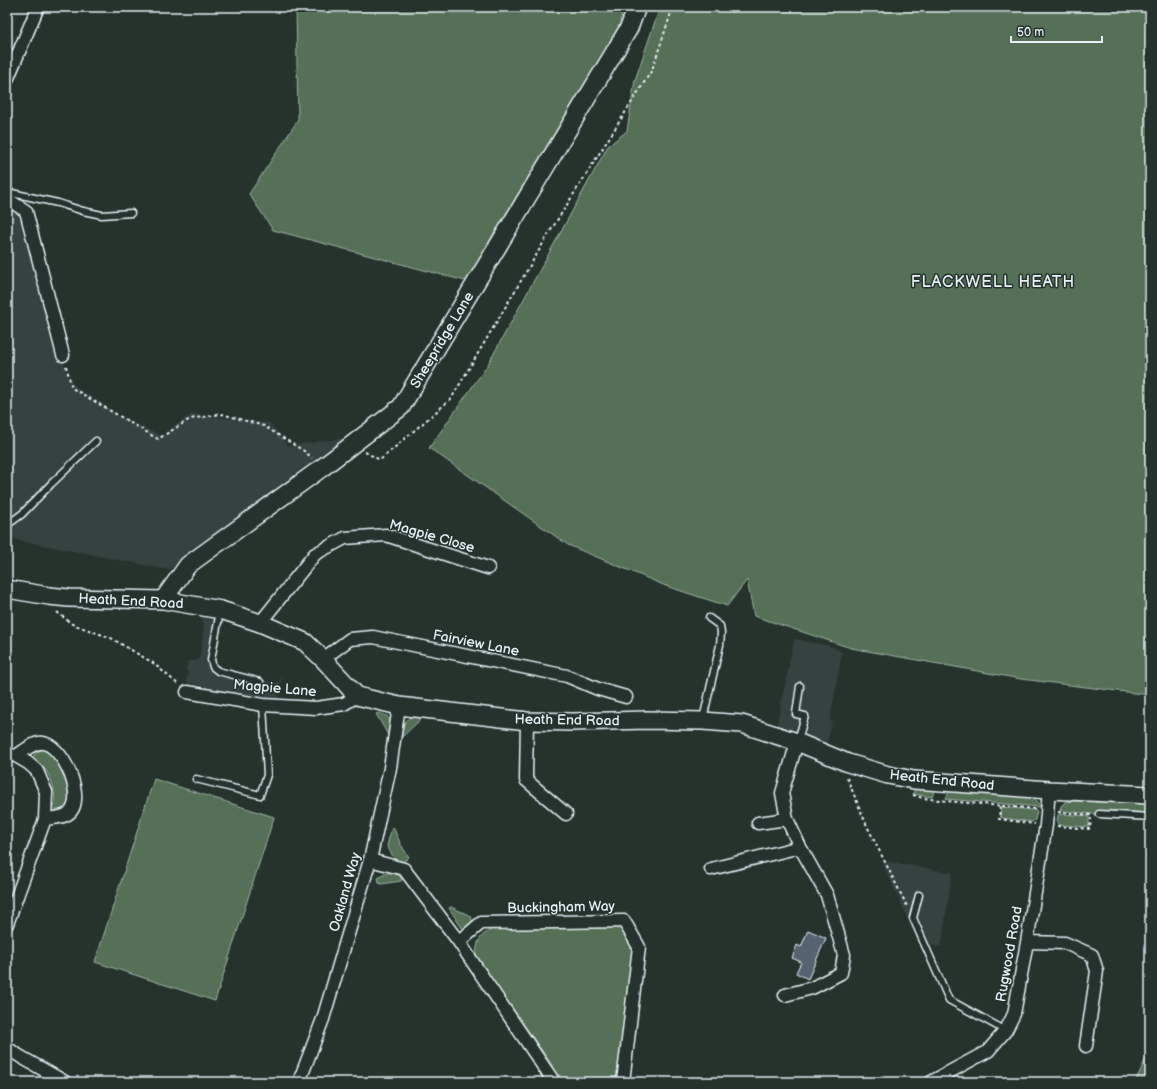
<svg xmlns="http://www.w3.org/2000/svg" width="1157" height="1089" viewBox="0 0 1157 1089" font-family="'Balsamiq Sans',sans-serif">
  <rect width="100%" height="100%" fill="#26332d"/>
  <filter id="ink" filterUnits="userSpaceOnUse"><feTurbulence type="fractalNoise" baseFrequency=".025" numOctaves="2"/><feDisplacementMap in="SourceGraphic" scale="8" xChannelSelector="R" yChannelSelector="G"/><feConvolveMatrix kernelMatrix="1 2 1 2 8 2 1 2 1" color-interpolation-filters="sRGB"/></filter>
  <g filter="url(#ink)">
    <path fill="#344241" d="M7,203l12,5 15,46 34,126 15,12 37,24v1l42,19 29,-22 79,9 18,23 63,-9 -182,133 -162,-32z
      M202,617l22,6 -3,10 -2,-1 -8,26 3,5 4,3 4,1v2l31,6v1l13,3v2l8,2 5,-1 2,-4 1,1 -3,9 -1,12 -45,-5 -47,-13 3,-10 -3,-1 2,-10h8l3,-2 1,-3 4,-31 -2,-3z
      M794,639l36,7 12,6 -12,68 2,1 -5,22 -50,-18z
      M886,861l66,12 -11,74 -11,-2 1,6 20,43 47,28 -4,6 -47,-24 -65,-142z"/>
    <path fill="#557056" stroke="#9eb0a7" d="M296,7h328l-5,19 -118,206 -5,-3 -27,53 -196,-52 -24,-36 49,-74z
      M660,7h490v688l-129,-16 -170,-31 -97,-32 -7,-36 -20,26 -61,-20 -98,-41 -139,-97 58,-82 121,-220 19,-15 8,-51z
      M379,713l8,3 4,6v13h-3l-12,-21z
      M410,717l12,1 -20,19c-1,-8 1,-15 8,-20z
      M42,750h6c4,5 9,10 12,15 5,9 14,34 5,42 -3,4 -7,4 -11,2 3,-22 -4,-38 -21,-52l3,-5z
      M154,779l120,38 -59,184 -120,-39z
      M915,787l18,2 1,3 -2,5 -19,-3z
      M949,790l84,7 4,4 4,6 -95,-8z
      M1076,801l74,3v9l-43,-3 -14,4 -31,-3 -2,-1 1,-4 4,-4z
      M1001,807l33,3 3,1 -2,9 -3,2 -30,-4 -2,-2z
      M1060,814l29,2v11l-30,-2 -2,-2 1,-8z
      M392,827h1l8,18 8,12 -7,6 -6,-1 -9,-16z
      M393,872l5,1 4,7 -1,1 -20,3 -2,-1 -1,-5 9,-5z
      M451,907l20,9 3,12 -4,1 -8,-1 -13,-20z
      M616,926l11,2 8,12 -14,142h-57l-88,-126c1,-15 3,-20 16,-27z
      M1150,1050v32h-15z"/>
    <path fill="#566471" stroke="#e8f1f8" d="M808,930l18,8 -18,41 -12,-6 5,-11 -9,-4 5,-13 4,2z"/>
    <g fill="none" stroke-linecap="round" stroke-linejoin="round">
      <g stroke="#e8f1f8" stroke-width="9">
        <path id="lane" d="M7,192l51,11 25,8 19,4 29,-2
          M7,525l15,-11 29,-30 45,-43
          M220,611l-9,49 2,7 5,4 42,11
          M703,719l17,-74 1,-12 -1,-7 -11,-8
          M798,740l7,-24 -9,-2 4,-28
          M196,779l64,16 7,-20 -4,-70
          M1099,814l51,3
          M919,895l-6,23 36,82 50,27"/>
      </g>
      <g stroke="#e8f1f8" stroke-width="15">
        <path id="street" d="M7,80l31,-73
          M7,199l19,12 37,144
          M260,623l55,-69 30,-16 41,-3 102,33
          M323,659l27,-20 23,-2 194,39 31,13 28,8
          M187,692l76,13 53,3 28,-4 13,-8
          M527,721l-1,59 40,34
          M7,754l9,2 12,7 9,8 9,21 -1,27 -38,105
          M16,756c6,-4 16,-12 23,-13 23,-4 51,61 27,72 -6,3 -15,3 -21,4
          M758,823l29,-4
          M370,860l34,9 55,73 95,140
          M711,869l89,-22
          M459,942l22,-19 143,-2 15,26 -16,135
          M1027,942l38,1 27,12 5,16 -11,75
          M785,995l27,-7 29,-15 3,-18 -17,-60 -27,-48 -13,-28 -5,-26 15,-51
          M7,1048l14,9 44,25
          M299,1082l24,-63 47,-159 20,-92 9,-62
          M931,1082l57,-31 18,-21 8,-16 13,-72 19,-117 3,-35"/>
      </g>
      <g stroke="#e8f1f8" stroke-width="20">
        <path id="secondary" d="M7,589l42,7 20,2 94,2 58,10 39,13 45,19 18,17 34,37 42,10 128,15 46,1 74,-2 56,1 39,3 55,18 51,21 40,12 26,5 135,10 101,5
          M163,600l25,-35 135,-98 78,-60 228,-379 8,-21"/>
      </g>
      <path stroke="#e8f1f8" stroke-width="2" stroke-dasharray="3 3" stroke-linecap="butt" d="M66,366l6,22 86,51 32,-20 32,-5 42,12 40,25 8,7
        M365,452l15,8 71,-61 100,-169 101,-160 21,-63
        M57,612l15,12 39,14 42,25 26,22
        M847,778l20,48 40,80
        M913,795l10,3 24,3 89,8
        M1000,806l-1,13 36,5
        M1058,812l33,3
        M1057,826l33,3 1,-11"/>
      <use href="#lane" stroke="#26332d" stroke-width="6"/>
      <use href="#street" stroke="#26332d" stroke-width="12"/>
      <use href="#secondary" stroke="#26332d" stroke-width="17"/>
    </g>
  </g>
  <g text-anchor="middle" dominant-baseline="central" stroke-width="3" stroke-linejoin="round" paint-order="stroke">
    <g font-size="14" fill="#e8f1f8" stroke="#26332d">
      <text transform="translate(442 340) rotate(-59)">Sheepridge Lane</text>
      <text transform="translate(432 536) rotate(16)">Magpie Close</text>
      <text transform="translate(131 601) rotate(3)">Heath End Road</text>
      <text transform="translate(476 643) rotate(11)">Fairview Lane</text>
      <text transform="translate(275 688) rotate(5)">Magpie Lane</text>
      <text transform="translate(567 720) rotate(1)">Heath End Road</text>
      <text transform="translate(942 780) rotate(6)">Heath End Road</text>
      <text transform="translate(345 892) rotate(-74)">Oakland Way</text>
      <text transform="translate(561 907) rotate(-1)">Buckingham Way</text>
      <text transform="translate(1009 954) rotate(-80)">Rugwood Road</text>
    </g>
    <g font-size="16" letter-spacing="1" fill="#e8f1f8" stroke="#26332d">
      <text x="993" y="282">FLACKWELL HEATH</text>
    </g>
  </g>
  <rect width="1157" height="1089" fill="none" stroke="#26332d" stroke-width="24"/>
  <rect x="12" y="12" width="1133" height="1065" fill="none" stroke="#e8f1f8" stroke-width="1.5" filter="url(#ink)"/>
  <path d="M1011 36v6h91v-6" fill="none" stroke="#e8f1f8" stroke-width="2"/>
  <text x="1017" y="36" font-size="12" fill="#e8f1f8" stroke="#26332d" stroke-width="3" paint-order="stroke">50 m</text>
</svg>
